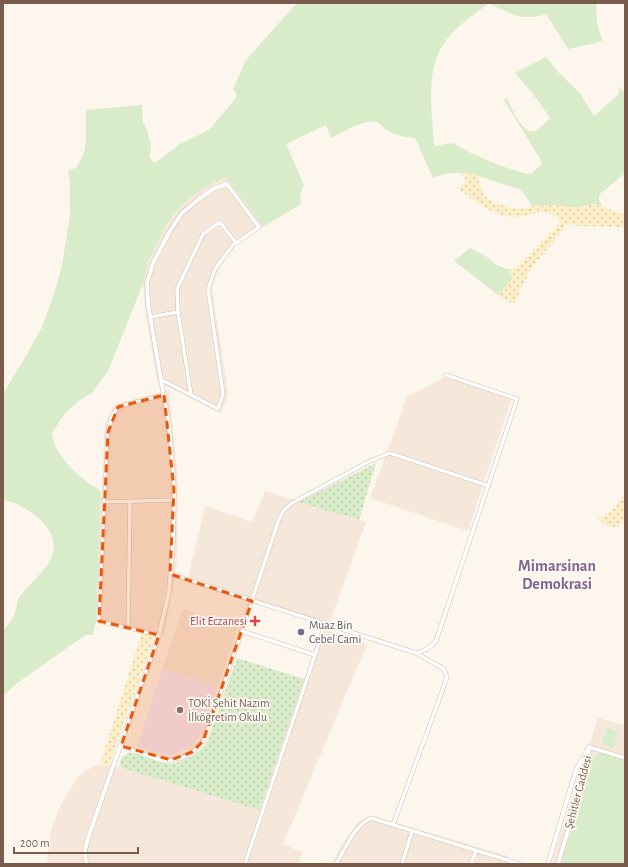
<svg xmlns="http://www.w3.org/2000/svg" width="628" height="867" viewBox="0 0 628 867" font-family="'Alegreya Sans',sans-serif">
  <defs>
    <pattern id="sand-dots" width="8" height="8" patternUnits="userSpaceOnUse"><rect width="8" height="8" fill="#fcefc7"/><path d="M2 2h.1M6 6h.1" fill="none" stroke="#d1c5a4" stroke-width="1.8" stroke-linecap="round"/></pattern>
    <pattern id="park-dots" width="8" height="8" patternUnits="userSpaceOnUse"><rect width="8" height="8" fill="#d8ecc9"/><path d="M2 2h.1M6 6h.1" fill="none" stroke="#b4c2a5" stroke-width="1.8" stroke-linecap="round"/></pattern>
  </defs>
  <rect width="100%" height="100%" fill="#fdf6ec"/>
  <path fill="#f5e8da" d="M226,177l37,50 -25,17 -8,8 -10,14 -7,17 -1,6 16,102 -2,11 -6,11 -63,-32 -12,-71 -2,-26 5,-23 22,-42 15,-16 12,-11 14,-8z
    M445,377l67,20 -44,134 -98,-33 37,-101z
    M169,390l9,92 -1,82 -13,73 -68,-16 4,-103 5,-95 10,-19z
    M265,491l101,31 -36,100 -143,-39 18,-77 47,16z
    M183,609l55,17 -20,61 -56,-18z
    M328,631l39,13 -84,200 19,8 -4,12h-251l3,-31 9,-25 18,-30 10,-8 8,-4 14,-1 20,5 130,40 45,-131 11,-24z
    M598,718l27,7v139h-74z
    M373,816l135,40 -2,8h-174l10,-20 16,-22 8,-5z"/>
  <path fill="#f3e8fa" d="M162,669l56,18 -15,45 -10,13 -19,9 -12,1 -25,-8z"/>
  <path fill="#d8ecc9" d="M297,3h192c-14,11 -31,22 -42,36 -23,29 -15,72 -13,107l18,-3 19,10 30,13 26,8 5,-1 9,-8 1,-3 -38,-62 3,-2c4,9 15,37 28,33 5,-2 11,-9 15,-13l-17,-24 -18,-21 31,-16 12,15 22,21 14,23 24,-21 1,-8 6,6v80l-26,22v6l3,4 -1,1 -8,-2 -15,4 -24,-3 -22,1 -7,-11 -5,-5c-6,-3 -12,-4 -18,-6 -22,-8 -46,-17 -69,-6l-18,-40c-11,-1 -21,-3 -30,-9 -2,-2 -5,-5 -7,-6 -12,-6 -36,10 -47,15l-5,-13 -40,19 18,41 -4,9 1,10 -38,23 -37,-50 -15,7 -20,13 -17,17 -7,10 -19,37 -5,23 -35,87 -16,22 -12,7 -15,13 -13,20c2,24 30,47 49,58l-5,130 -3,14h-6l-6,3 -65,46 -13,12v-66c6,-6 11,-12 13,-21 1,-4 1,-8 3,-11 10,-15 26,-25 33,-42 11,-26 -27,-53 -49,-56v-106l26,-43 13,-24 14,-39 6,-23 8,-50v-33l-2,-11 9,-4 7,-14 2,-13v-30l56,-5 1,17 4,8 3,12 1,8 -2,7 6,6 25,-19 29,-14 27,-32v-5l-3,-4 13,-29z
    M490,3h107c-2,12 0,26 6,37l-7,3 -28,6 -22,-35c-24,8 -36,0 -56,-11z
    M470,248l17,9 10,8 12,5 4,8 -15,17 -44,-34z
    M607,728l11,4 -5,16 -11,-4z
    M603,750l22,7v107h-64l33,-106z"/>
  <path fill="url(#sand-dots)" d="M461,174l16,1 7,21 14,8 13,4 8,1 13,-3 22,-1 24,3 15,-4 32,11v12l-47,-1 -6,-2 -6,2 -36,44 -16,34 -16,-9 15,-17 -4,-8 10,-5 29,-30 11,-11v-5c-12,-14 -33,-1 -47,-2 -23,-3 -37,-16 -54,-29l5,-3 2,-4 -1,-5z
    M625,494v25l-7,8c-9,1 -15,-2 -20,-10 14,-2 19,-13 27,-23z
    M142,632l13,3 -46,130h-9z"/>
  <path fill="url(#park-dots)" d="M376,463l-17,57 -60,-18z
    M237,658l67,21 -45,131 -140,-43 3,-10 7,-4c12,0 23,7 34,10 16,3 36,-8 44,-21z"/>
  <g fill="none" stroke-linecap="round" stroke-linejoin="round">
    <g stroke="#d1beb0" stroke-width="4.5">
      <path id="minor" d="M150,317l28,-5
        M162,380l56,29 5,-15 -15,-105 7,-20 18,-24 26,-18 -32,-43
        M191,395l-13,-83 -1,-23 26,-55 17,-12 16,21
        M104,502l69,-2
        M170,574l246,79c9,-2 14,-5 20,-12l81,-242 -71,-24
        M128,628l2,-126
        M242,631l73,24
        M159,635l-60,-14 9,-189 3,-13 7,-12 46,-12
        M121,746l39,14h11l11,-2 10,-6 11,-11 25,-69 51,-153 5,-9 8,-7 76,-41 22,-9 99,33
        M589,747l36,11
        M393,825l46,-125 8,-23 -3,-8 -28,-16
        M245,864l80,-239
        M336,864c10,-16 18,-38 35,-46l149,46
        M402,864l10,-33
        M471,864l5,-13"/>
    </g>
    <g stroke="#d1beb0" stroke-width="5">
      <path id="tertiary" d="M86,864l-1,-14 3,-12 71,-203 10,-43 4,-52 1,-51 -5,-63 -21,-122 -1,-21 6,-20 17,-32 12,-18 17,-14 14,-10 14,-5
        M548,864l28,-94 13,-23
        M558,864l27,-90 4,-24"/>
    </g>
    <use href="#minor" stroke="#fff" stroke-width="3.5"/>
    <use href="#tertiary" stroke="#fff" stroke-width="4"/>
  </g>
  <path fill="#e8590c" fill-opacity="0.2" stroke="#e8590c" stroke-width="3" stroke-dasharray="8 5" stroke-linejoin="round" d="M164,395l10,94 -4,85 82,27 -49,140 -11,11 -21,8 -50,-14 38,-111 -60,-14 9,-189 10,-25z"/>
  <path fill="#e0444e" stroke="#fffaf3" stroke-width="1.5" d="M253 615h4v4h4v4h-4v4h-4v-4h-4v-4h4z"/>
  <circle fill="#6b7280" stroke="#fffaf3" stroke-width="1.5" cx="301" cy="632" r="4"/>
  <circle fill="#8d6e63" stroke="#fffaf3" stroke-width="1.5" cx="180" cy="710" r="4"/>
  <g text-anchor="middle" dominant-baseline="central" stroke-width="3.5" stroke-linejoin="round" paint-order="stroke">
    <g font-size="12" fill="#be3a42" stroke="#fffaf3" text-anchor="end">
      <text x="247" y="621">Elit Eczanesi</text>
    </g>
    <g font-size="12" fill="#5b616d" stroke="#fffaf3" text-anchor="start">
      <text x="309" y="625">Muaz Bin<tspan x="309" dy="14">Cebel Cami</tspan></text>
    </g>
    <g font-size="12" fill="#785e54" stroke="#fffaf3" text-anchor="start">
      <text x="188" y="703">TOKİ Şehit Nazım<tspan x="188" dy="14">İlköğretim Okulu</tspan></text>
    </g>
    <g font-size="12" fill="#7a5c4d" stroke="#fffaf3">
      <text transform="translate(578 792) rotate(-75)">Şehitler Caddesi</text>
    </g>
    <g font-size="16" font-weight="bold" fill="#846695" stroke="#fffaf3">
      <text x="557" y="566">Mimarsinan<tspan x="557" dy="18">Demokrasi</tspan></text>
    </g>
  </g>
  <rect width="628" height="867" fill="none" stroke="#7a5c4d" stroke-width="8"/>
  <path d="M14 847v6h124v-6" fill="none" stroke="#7a5c4d" stroke-width="2"/>
  <text x="20" y="847" font-size="12" fill="#7a5c4d" stroke="#fffaf3" stroke-width="3" paint-order="stroke">200 m</text>
</svg>
